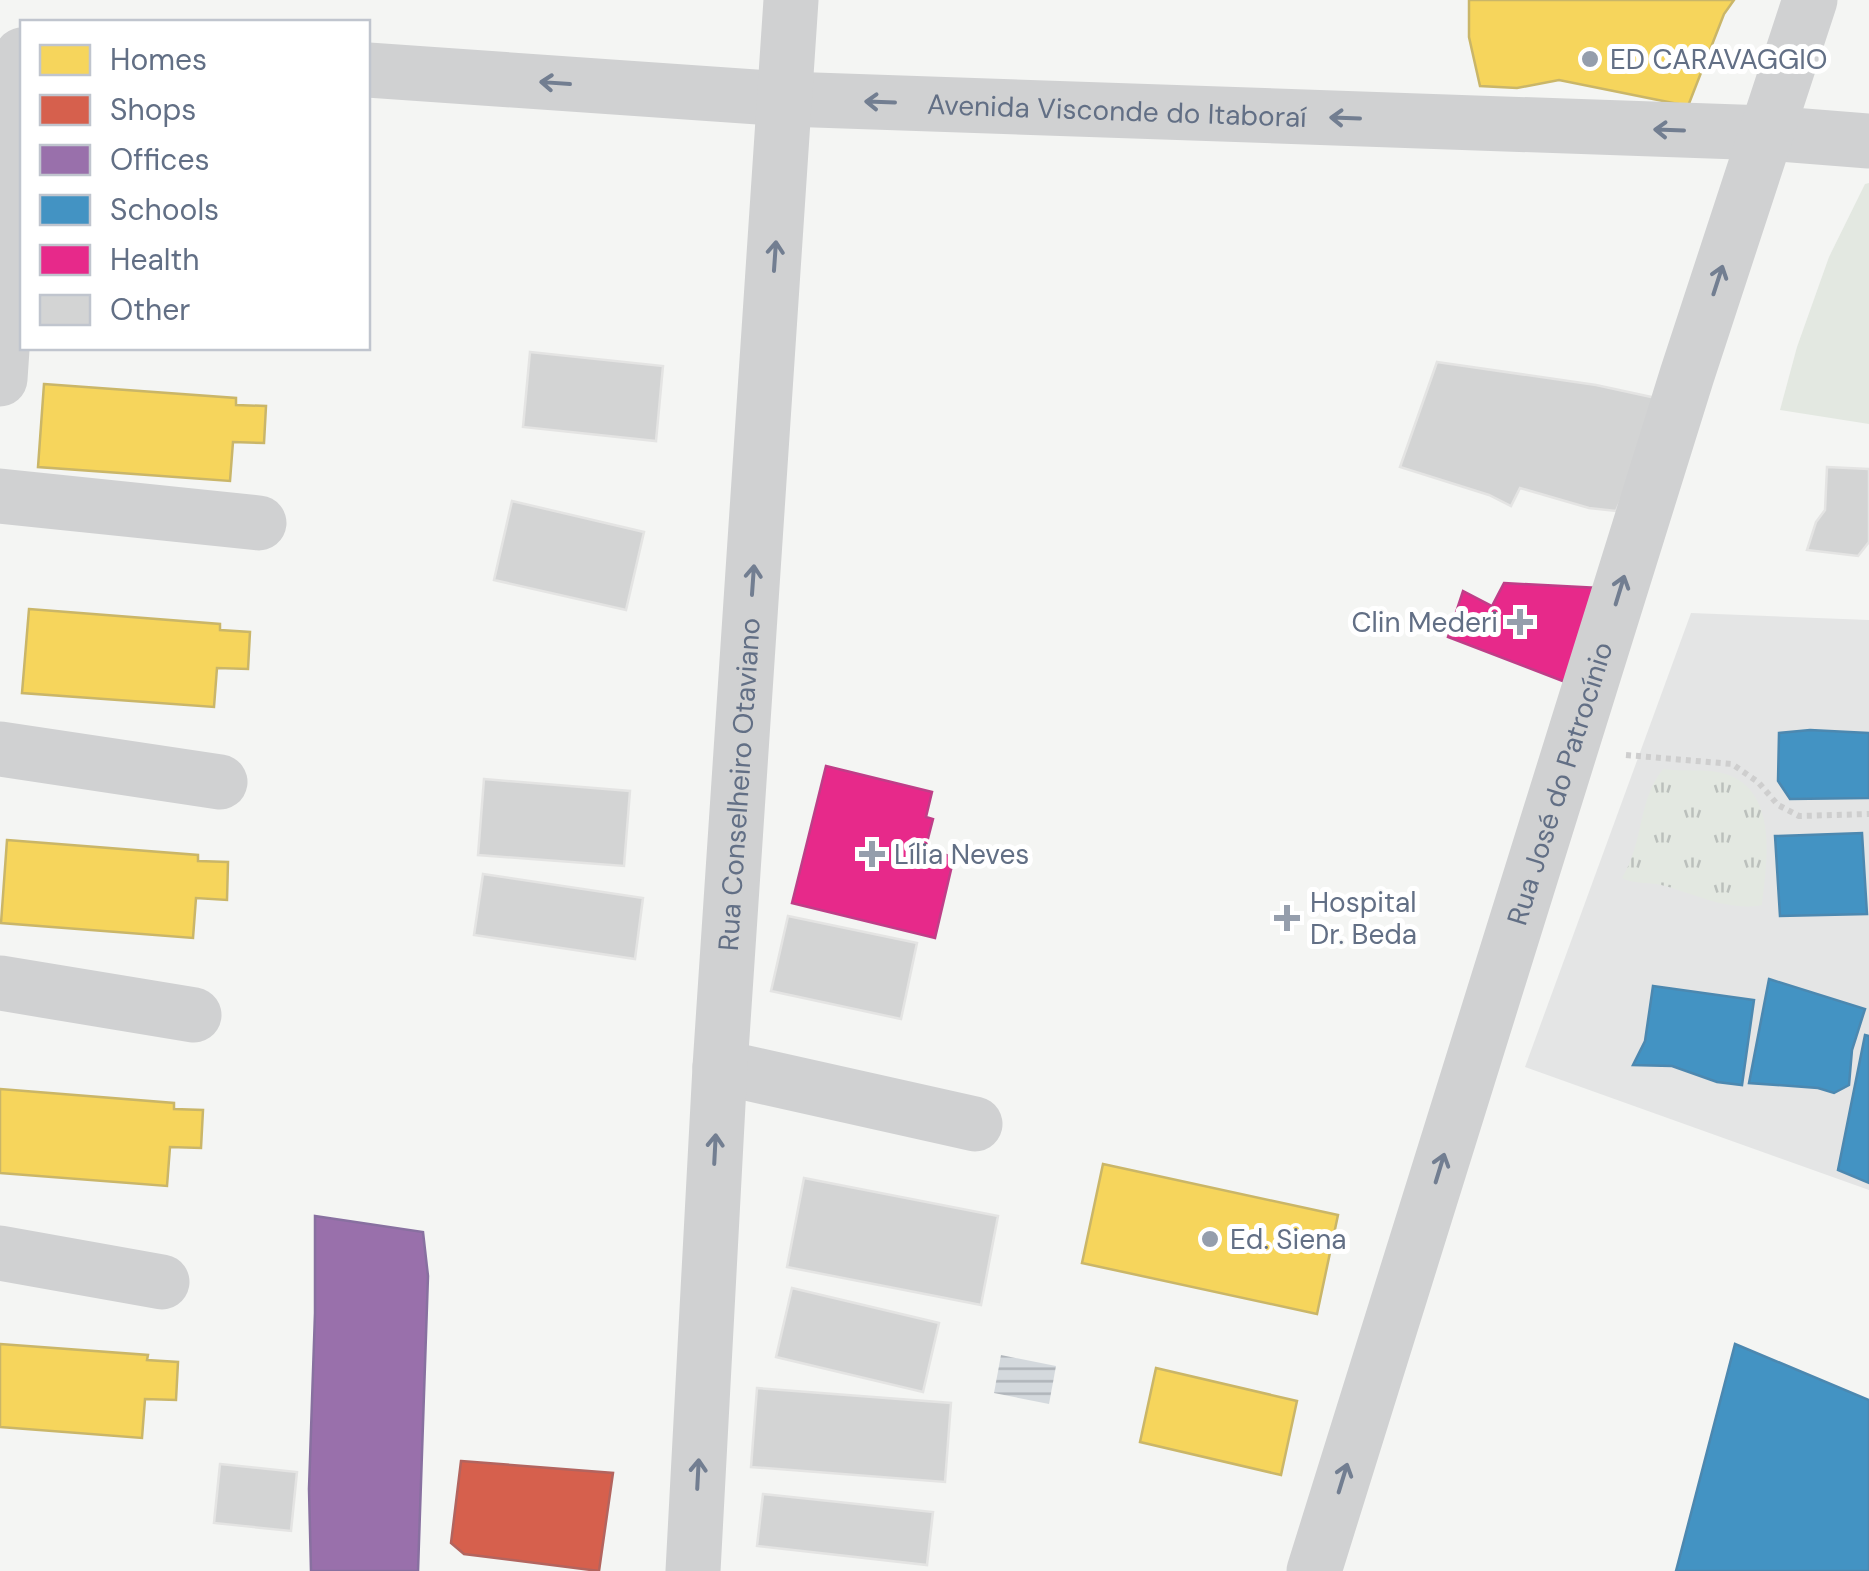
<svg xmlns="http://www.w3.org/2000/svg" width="1869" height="1571" viewBox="0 0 1869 1571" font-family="'DM Sans',sans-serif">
  <defs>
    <pattern id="park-tufts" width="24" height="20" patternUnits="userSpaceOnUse" patternTransform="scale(2.5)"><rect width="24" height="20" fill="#e3e8e1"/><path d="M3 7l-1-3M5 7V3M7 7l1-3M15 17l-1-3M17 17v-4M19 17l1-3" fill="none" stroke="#bbc0bc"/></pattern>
    <pattern id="water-rules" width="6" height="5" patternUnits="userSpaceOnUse" patternTransform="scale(2.5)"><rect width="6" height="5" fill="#d4d9dd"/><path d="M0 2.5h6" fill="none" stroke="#afb4b9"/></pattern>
  </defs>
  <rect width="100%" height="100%" fill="#f4f5f3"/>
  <path fill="#e4e5e5" d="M1691,613l178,7v570l-344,-123z"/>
  <path fill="#e3e8e1" d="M1869,183v241l-89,-14 17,-63 32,-90 36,-73z"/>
  <path fill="url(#park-tufts)" d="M1663,769c20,3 44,-1 63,5 53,18 41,89 36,131 -34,7 -69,-12 -101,-20 -13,-3 -28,-1 -39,-7 22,-35 15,-76 41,-109z"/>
  <path fill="url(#water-rules)" d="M1001,1355l55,11 -7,38 -55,-11z"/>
  <path fill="#f6d55c" stroke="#cab668" stroke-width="2.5" d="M1469,0h265l-10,14 -36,92 -129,-26 -42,8 -37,-2 -11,-49z
    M44,384l192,14v7l30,1 -2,37 -31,-1 -3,39 -192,-14z
    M29,609l191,15v6l30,2 -2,37 -31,-1 -3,39 -192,-14z
    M7,840l191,15v6l30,1 -1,38 -31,-2 -3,40 -192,-15z
    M0,1089l174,14v6l29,1 -2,38 -31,-1 -3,39 -167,-13z
    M1103,1164l235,51 -21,99 -235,-51z
    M0,1344l148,11 -1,5 31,2 -2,38 -31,-1 -3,39 -142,-11z
    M1156,1368l141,33 -16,74 -141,-33z"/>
  <path fill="#d6604d" stroke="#b3645e" stroke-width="2.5" d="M461,1461l152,12 -14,98 -135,-17 -13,-11z"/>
  <path fill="#9970ab" stroke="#8870a0" stroke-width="2.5" d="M315,1216l108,16 5,44 -10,295h-107l-2,-82 6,-176z"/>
  <path fill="#4393c3" stroke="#4c88b0" stroke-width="2.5" d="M1810,730l59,3v65l-79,1 -12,-18 1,-48z
    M1862,833l5,81 -87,2 -5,-80z
    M1769,979l96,30 -13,41 -3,35 -15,8 -16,-5 -69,-5z
    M1653,986l101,14 -12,85 -25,-3 -45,-16 -39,-1 12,-24z
    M1865,1035l4,1v147l-31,-13z
    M1735,1344l134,56v171h-193z"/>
  <path fill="#e7298a" stroke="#bf3e88" stroke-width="2.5" d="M1504,583l95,5 -31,95 -120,-46 15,-46 29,15z
    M826,766l106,26 -6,25 7,2 -8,31 29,7 -19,81 -143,-35z"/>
  <path fill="#d3d4d4" stroke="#e4e4e3" stroke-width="2.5" d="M530,352l133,14 -7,75 -133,-14z
    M1437,362l159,23 69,15 -49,111 -27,-3 -69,-20 -9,18 -22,-11 -89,-28z
    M1827,467l42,2v73l-11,14 -51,-6 9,-28 9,-12z
    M512,501l132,31 -18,78 -132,-30z
    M484,779l146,12 -6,75 -146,-11z
    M483,874l160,24 -8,61 -161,-24z
    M788,916l129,27 -16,76 -130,-28z
    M804,1178l194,38 -17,89 -194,-38z
    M792,1288l147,35 -16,69 -147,-35z
    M757,1388l194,15 -6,79 -194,-15z
    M220,1464l77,8 -6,59 -77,-8z
    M763,1494l170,18 -6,53 -170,-19z"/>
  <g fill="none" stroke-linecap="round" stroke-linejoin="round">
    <path stroke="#cecece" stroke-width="6" stroke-dasharray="5 5" stroke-linecap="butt" d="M1626,755l106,9 26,18 20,23 21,11 70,-2"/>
    <g stroke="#d0d1d2" stroke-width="55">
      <path id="s1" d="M368,70l418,29 981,34 102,8"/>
      <path d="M0,379l22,-324"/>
      <path d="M0,496l259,27"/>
      <path d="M0,749l220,33"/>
      <path d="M0,983l194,32"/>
      <path d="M720,1067l255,57"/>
      <path d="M0,1253l162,29"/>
      <path id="s2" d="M693,1571l27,-504 71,-1067"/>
      <path id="s3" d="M1314,1571l373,-1196 123,-375"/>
    </g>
  </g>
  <defs><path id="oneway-shaft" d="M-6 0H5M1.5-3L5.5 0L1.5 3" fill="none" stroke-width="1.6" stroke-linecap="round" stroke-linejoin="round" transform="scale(2.5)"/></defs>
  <g stroke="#727e91">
    <use href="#oneway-shaft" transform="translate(555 83) rotate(-176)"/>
    <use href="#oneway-shaft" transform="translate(880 102) rotate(-178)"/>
    <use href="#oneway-shaft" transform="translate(1345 118) rotate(-178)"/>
    <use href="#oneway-shaft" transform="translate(1669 130) rotate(-178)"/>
    <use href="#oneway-shaft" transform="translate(775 256) rotate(-86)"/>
    <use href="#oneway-shaft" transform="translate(1718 280) rotate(-72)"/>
    <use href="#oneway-shaft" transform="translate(753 580) rotate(-86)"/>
    <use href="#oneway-shaft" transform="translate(1620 590) rotate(-73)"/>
    <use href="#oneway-shaft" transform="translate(715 1149) rotate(-87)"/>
    <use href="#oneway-shaft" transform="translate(1440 1168) rotate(-73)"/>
    <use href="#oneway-shaft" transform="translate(698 1474) rotate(-87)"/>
    <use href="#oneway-shaft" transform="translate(1343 1478) rotate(-73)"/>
  </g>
  <g fill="#959eac" stroke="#fff" stroke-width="4">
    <circle cx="1590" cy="59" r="10"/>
    <path d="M1515 607h10v10h10v10h-10v10h-10v-10h-10v-10h10z"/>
    <path d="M867 839h10v10h10v10h-10v10h-10v-10h-10v-10h10z"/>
    <path d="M1282 903h10v10h10v10h-10v10h-10v-10h-10v-10h10z"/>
    <circle cx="1210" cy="1239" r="10"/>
  </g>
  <g text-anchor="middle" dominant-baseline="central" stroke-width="10" stroke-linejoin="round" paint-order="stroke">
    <g font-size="28" fill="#626f85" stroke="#fff" text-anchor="start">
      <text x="1610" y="59">ED CARAVAGGIO</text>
      <text x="1498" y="622" text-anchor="end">Clin Mederi</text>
      <text x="894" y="854">Lília Neves</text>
      <text x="1310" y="902">Hospital<tspan x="1310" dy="32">Dr. Beda</tspan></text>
      <text x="1230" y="1239">Ed. Siena</text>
    </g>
    <g font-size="28" fill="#626f85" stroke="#fff">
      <text stroke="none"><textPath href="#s1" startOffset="750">Avenida Visconde do Itaboraí</textPath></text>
      <text stroke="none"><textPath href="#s2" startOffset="788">Rua Conselheiro Otaviano</textPath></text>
      <text stroke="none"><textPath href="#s3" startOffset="825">Rua José do Patrocínio</textPath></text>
    </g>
  </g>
  <rect x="20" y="20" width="350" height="330" fill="#ffffff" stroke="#c0c5ce" stroke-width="2.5"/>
  <rect x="40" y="45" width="50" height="30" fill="#f6d55c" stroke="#c0c5ce" stroke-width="2.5"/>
  <text x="110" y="70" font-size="30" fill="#626f85">Homes</text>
  <rect x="40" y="95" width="50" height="30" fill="#d6604d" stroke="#c0c5ce" stroke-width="2.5"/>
  <text x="110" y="120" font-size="30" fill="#626f85">Shops</text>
  <rect x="40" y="145" width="50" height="30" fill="#9970ab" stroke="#c0c5ce" stroke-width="2.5"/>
  <text x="110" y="170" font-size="30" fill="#626f85">Offices</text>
  <rect x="40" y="195" width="50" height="30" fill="#4393c3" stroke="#c0c5ce" stroke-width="2.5"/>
  <text x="110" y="220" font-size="30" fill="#626f85">Schools</text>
  <rect x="40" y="245" width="50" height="30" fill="#e7298a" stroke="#c0c5ce" stroke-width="2.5"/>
  <text x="110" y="270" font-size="30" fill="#626f85">Health</text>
  <rect x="40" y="295" width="50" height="30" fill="#d3d4d4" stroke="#c0c5ce" stroke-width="2.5"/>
  <text x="110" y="320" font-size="30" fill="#626f85">Other</text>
</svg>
